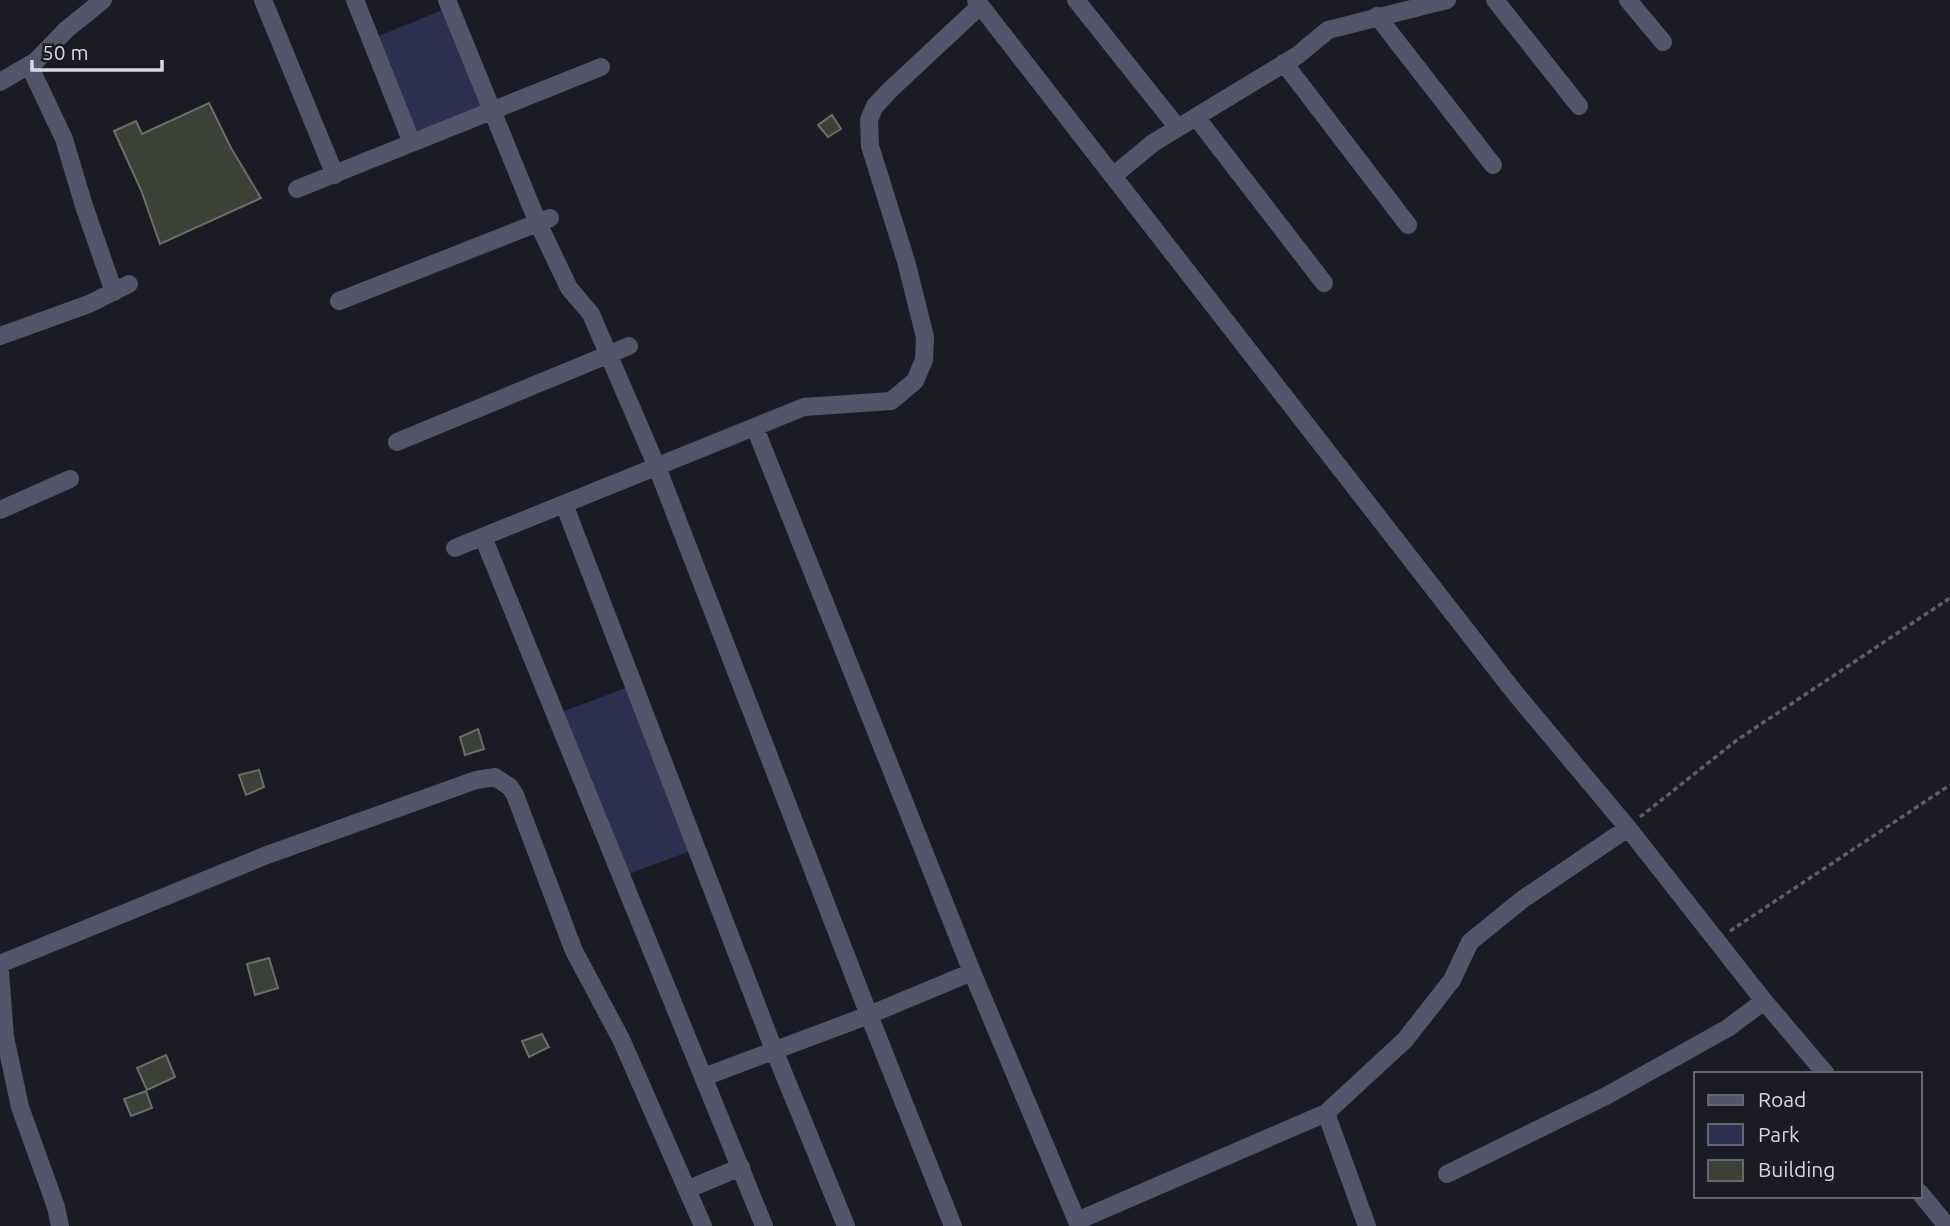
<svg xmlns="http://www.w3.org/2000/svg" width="1950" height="1226" viewBox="0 0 1950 1226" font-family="Ubuntu,sans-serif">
  <rect width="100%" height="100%" fill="#1a1b24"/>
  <path fill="#2c2f4d" d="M445,9l40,97 -69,28 -40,-97z
    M628,687l65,163 -64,24 -67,-162z"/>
  <path fill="#3b4137" stroke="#6b7066" stroke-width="2" d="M209,103l22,45 30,50 -101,46 -19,-54 -27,-59 22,-10 6,13z
    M832,115l9,14 -13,8 -10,-12z
    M478,729l6,20 -19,6 -5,-18z
    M259,770l5,17 -18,8 -7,-20z
    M269,958l9,30 -23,7 -8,-31z
    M542,1034l7,13 -20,10 -7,-16z
    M166,1055l9,22 -28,13 -10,-22z
    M146,1091l6,17 -21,8 -7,-17z"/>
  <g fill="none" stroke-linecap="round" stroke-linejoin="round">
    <path stroke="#5f6068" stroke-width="3.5" stroke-dasharray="5 3.5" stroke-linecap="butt" d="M1640,817l97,-77 213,-142
      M1730,931l220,-146"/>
    <path stroke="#53566b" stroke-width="18" d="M263,0l72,175
      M355,0l57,143
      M447,0l91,223 31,65 22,26 66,153 212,548 84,211
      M976,0l539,693 113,135 136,173 62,73
      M1076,0l102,128
      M1495,0l84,106
      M1628,0l35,42
      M1377,16l116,149
      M1284,63l124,162
      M29,65l35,74 20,67 30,86
      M0,82l36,-21 30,-31 37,-30
      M1196,117l128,166
      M1113,176l40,-33 145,-88 30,-25 119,-30
      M297,189l304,-122
      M339,301l211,-83
      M0,336l89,-32 40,-20
      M755,428l217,544 107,254
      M397,442l232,-96
      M564,504l210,546 72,176
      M0,510l70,-31
      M483,537l281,689
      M455,548l349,-141 87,-6 24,-20 9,-21 1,-23 -19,-76 -36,-115 -1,-26 6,-14 16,-17 89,-83
      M0,964l267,-109 209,-75 19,-3 15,10 5,8 59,156 47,88 82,187
      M0,972l5,65 15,70 36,100 4,19
      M704,1077l165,-62 103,-43
      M1326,1113l41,113
      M1447,1174l159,-78 122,-68 36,-27
      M698,1185l43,-18
      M1920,1193l27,33
      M1077,1221l249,-108 79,-73 47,-60 18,-38 53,-43 105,-71"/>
  </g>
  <rect x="1694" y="1072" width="228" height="126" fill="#1a1b24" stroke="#66676f" stroke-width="2"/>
  <rect x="1708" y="1095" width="35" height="10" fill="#53566b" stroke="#66676f" stroke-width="2"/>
  <text x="1758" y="1107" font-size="21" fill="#d8d9df">Road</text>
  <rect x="1708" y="1124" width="35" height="21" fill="#2c2f4d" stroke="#66676f" stroke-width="2"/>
  <text x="1758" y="1142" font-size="21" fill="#d8d9df">Park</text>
  <rect x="1708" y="1160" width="35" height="21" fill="#3b4137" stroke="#66676f" stroke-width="2"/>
  <text x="1758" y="1177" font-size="21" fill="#d8d9df">Building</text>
  <path d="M32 60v10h130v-10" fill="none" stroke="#d8d9df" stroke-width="3.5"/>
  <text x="42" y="60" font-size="21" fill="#d8d9df" stroke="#1a1b24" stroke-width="5" paint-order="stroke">50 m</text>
</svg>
